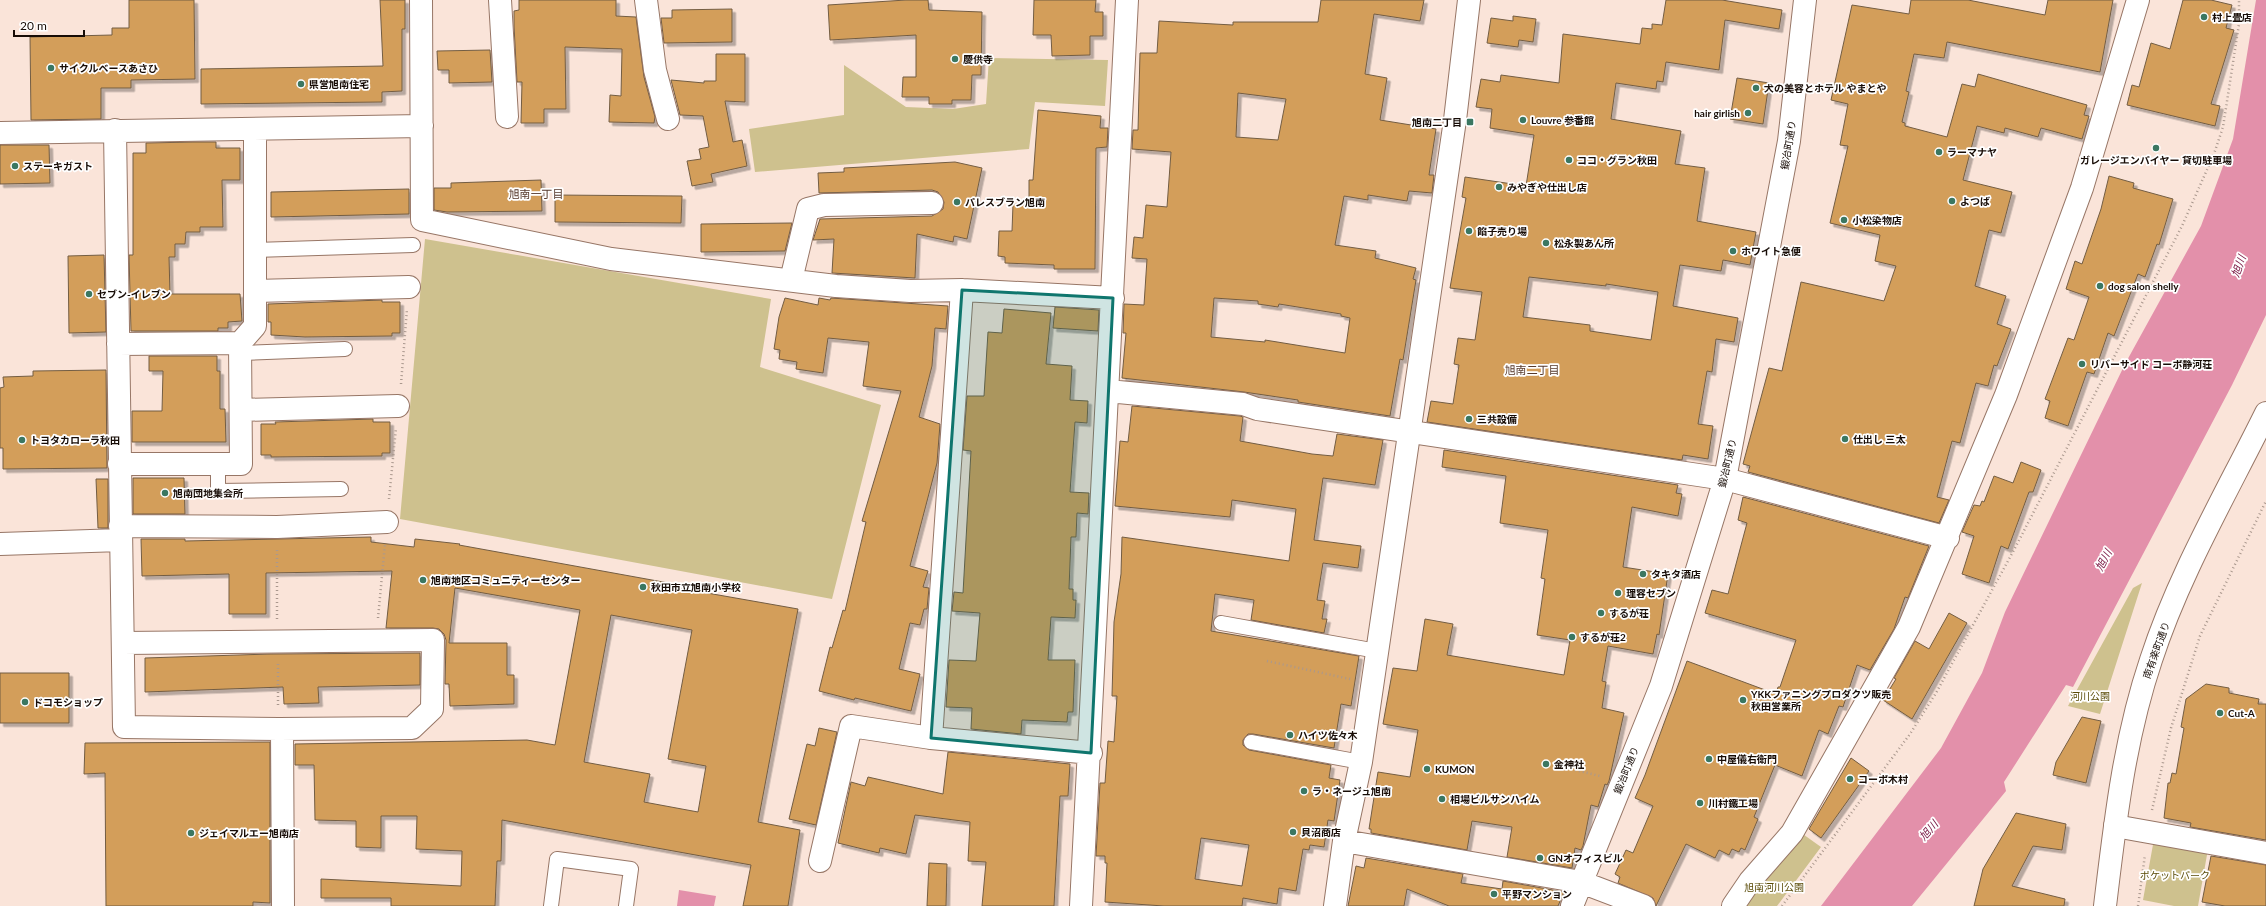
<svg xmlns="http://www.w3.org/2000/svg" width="2266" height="906" viewBox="0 0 2266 906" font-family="Lato,'Noto Sans JP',sans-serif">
  <defs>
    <filter id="shadow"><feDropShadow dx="3.5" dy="3.5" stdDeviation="0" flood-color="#0004"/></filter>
  </defs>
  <rect width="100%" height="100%" fill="#fae4d9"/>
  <path fill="#cec18e" d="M989,58l119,2 -3,46 -70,-4 -6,47 -274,23 -6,-43 95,-14v-50l62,42 47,2 33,-5z
    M425,239l346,60 -11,68 121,38 -49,194 -432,-80z
    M2142,583l-42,131 -32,-8 65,-118z
    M1800,832l21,15 -44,59h-34z
    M2154,839l54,10 -10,57h-24l-31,-6z"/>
  <path fill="#e390aa" d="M2256,0h10v315l-34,70 -159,302 -7,-2 -62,97 2,9 -94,115h-91l120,-158 41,-75 23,-61 120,-248 76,-138 32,-87z
    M679,890l37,6 -2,10h-37z"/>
  <path fill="#d39e5a" stroke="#735d43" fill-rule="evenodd" filter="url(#shadow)" d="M129,0h65l1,79 -64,1v8h-30v31l-70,1 -1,-83 82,-2v-7h17z
    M380,0h25v29h-3v62l-20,1v10l-181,2v-35l182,-3z
    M519,0h97v16l20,1 8,60 11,40 -1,6 -45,-1 1,-27 11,1 1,-47 -57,-2 1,62h-22v14h-23l1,-41h-5l-3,-56v-15l5,-1z
    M906,0h22l1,10 53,2 -1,63h-9l-1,25h-19v4h-23v-7h-27l1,-20h13v-42l-86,5 -2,-35z
    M1034,0h62l-1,12h8v24h-13v19l-38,1 -1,-21h-18z
    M1321,0h103l-4,21 -46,-7 -9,60 22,4 -7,42 56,9 -7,46h5l-2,18 -23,-2 -2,10 -39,-6v5l-24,-4 -9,49 41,6 -1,7 41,10 -3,11 3,1 -13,80 -3,-1 -10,57 -92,-14v-2l-54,-8 -122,-14 4,-45h-3l1,-29 20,1 3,-46 -15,-1 2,-21 9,1 3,-33 21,2 4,-55 -39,-3 1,-19h5l2,-77h17l2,-32 74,4v-3h85zM1238,93l48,6 -8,41 -42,-3zM1214,298l44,3v3l20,3 1,-3 62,10v2l9,2 -5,35 -80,-13v2l-54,-5z
    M1666,0h56l60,10 -3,19 -54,-9 -6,50 -53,-8 -3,20 -6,-1 -1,8 -40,-6 -5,36 70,12 -6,33 30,4 -8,53 59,11 -6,33 -27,-5 -2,11 -41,-6 -7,41 65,12 -4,24 -18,-3 -4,33 -5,-1 -9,53 15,2 -5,33 -25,-4 -1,5 -255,-38 4,-21 22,3 6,-39 -5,-1 4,-26 17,2 7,-48 -32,-4 16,-90 -4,-1 3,-20 61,9 8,-51 -44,-7 2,-19 -16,-2 5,-28 19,3 1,-7 58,8 4,-49 77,10 2,-16 10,1v-5l10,1zM1529,277l77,9v-2l52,8 -7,48 -61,-9v-6l-67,-8z
    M1911,0h57l77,15 3,-15h65l-13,72 -153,-30 -3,16 -30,-4 -8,37 3,1 -7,30 3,1v3l42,11 15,-53 13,3 3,-13 109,31 -3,10 5,1 -7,23 -41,-11 -3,9 -33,-9 -1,5 -27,-7 -14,54 49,12 -11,41 -12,-3 -14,56 31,10 -9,28 14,5 -14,37 -3,-1 -6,21 -12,-3 -16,60 -8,-2 -15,56 12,3 -10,23 -191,-51 2,-6 -7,-2 26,-96 13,3 19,-89 83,19 12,-35 -21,-5 5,-26 -50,-12 18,-77 -8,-1 8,-41 -17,-4 21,-95 57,9z
    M2183,0h28l21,5 -6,23 8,2 -23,74 9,2 -5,20 -88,-21 5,-20 7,2 12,-44 19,6z
    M732,9v33l-68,1 -3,-25h11v-8z
    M1513,16l23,3 -3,23 -14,-2 -1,7 -31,-4 4,-25 22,3z
    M490,50l2,32 -43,1v-13h-11l-1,-19z
    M716,54h29v48l-20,-1 8,41 9,-2 5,26 -36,8 2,8 -21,4 -5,-25 14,-2 -2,-10 10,-2 -6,-31 -23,-1 -9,-35 33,3v-2h12z
    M1737,78l32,5 -6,41 -33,-5z
    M1038,110l63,6 -1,12h8l-1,19 -11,1 -1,121h-41v-4l-49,-2v-6l-7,-1 1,-25h13l1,-27h16v-24h4z
    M194,142h22v6h24v32h-18l1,47h-23v5h-14l-1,12h-10v13h-6l1,37h70l2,27 -14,1v6h-10v3h-87l-2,-76h4v-102h13v-10z
    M0,145h49l1,38 -50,1z
    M955,162l27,6 -15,71 -13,-3 -1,6 -36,-8 -2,44 -83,-5 2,-34 -21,1 7,-21 112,-3 11,-7 1,-7 -6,-10 -6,-2 -113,3 -1,-20 26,-1v-4z
    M2109,176l25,7 -1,5 40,11 -14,46 -2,-1 -12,33 -7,-3 -24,62 -6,-3 -14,41 -7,-2 -19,54 -23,-8 5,-17 -5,-2 23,-61 6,2 15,-43 -23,-8 9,-28 7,3 19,-55z
    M541,180l1,31 -95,1 -13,-2v-22h17v-5z
    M409,189v25l-138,3v-25z
    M555,195l127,1 -1,27 -126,-1z
    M792,223l-7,28 -84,1v-28z
    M104,255l2,77 -37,1 -1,-77z
    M785,298l33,7 1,-7 11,2 1,-2 117,8 -2,23 -11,-1 -3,38 -13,51 21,7 -3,39 -27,103 18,5 -5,16 6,1 -2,21h-3l-4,16 -10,-2 -11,46 21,5 -9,37 -56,-13 -1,2 -35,-9 11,-44 2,1 11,-38 2,1 21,-89 -4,-1 39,-130 -38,-5 6,-44 -41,-4 -5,35 -27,-4 1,-7 -18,-3 1,-9 -6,-1 5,-32z
    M382,300v2h18v31h-8v3l-87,1 -34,-2v-13h-3v-18z
    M1055,307l44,3 -1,21 -45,-3z
    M1004,309l47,4 -5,51 26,2 -2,34 18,1 -1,22 -12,-1 -5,70 19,1 -1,21 -11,-1 -1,24h-5l-2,52h4v11h3l-1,18 -24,-1 -3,43h27l-2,52h-5l-1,10 -45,-2 -1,14 -50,-5 1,-21 -26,-1 3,-47 27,1 4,-48 -28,-2 2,-19 9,1 8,-142 -8,-1 4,-54h17l4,-64 14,1z
    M149,356h68v15h3v38h5l1,33h-94v-31h30l1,-40h-14z
    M106,370l1,98 -104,1v-21h-3v-60l4,-1 -1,-10 30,-1v-5z
    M1132,406l108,10 3,1 -3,24 72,13 21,2 4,-22 46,6 -8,45 -52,-7 -9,62 47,6 -3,22 -35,-5 -6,37 8,1 -3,18h5l-3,14 -73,-13 3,-20 -39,-6 -4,37 148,25 -8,50 -10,-2 -7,44 -81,-14h-5l-5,6v5l6,5 82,15 -2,13 11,2 -6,41 -6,-1 -4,27 -14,-2 -1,5 -6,-1 -7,42 -17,-3 -2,16 -34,-6 -1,8h-78l-59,-4 2,-39h-2v-7h-9l4,-73h5l3,-42 6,1 3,-46h-5l2,-74 7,-48 1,-37 167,24 7,-52 -64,-9 -2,17 -115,-11 5,-65 8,1zM1201,838l48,7 -7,41 -47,-7z
    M373,419v3h17v31h-8v3l-111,1v-2h-10v-31h15l-1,-2z
    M1444,450l234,35 -2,8 6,1 -4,22 -46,-9 -9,60 45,7 -9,61 -2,-1 -4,20 -45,-8 -6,35 4,1 -4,26 22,5 -15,68 -2,4 -2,-1 -7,23 -7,-2 -8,41 -2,4 -6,-2 -3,20 -65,-11 5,-30 -40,-6 -5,29 -96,-17v-4h-2l9,-57 32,5 8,-47 -35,-6 10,-56 24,3 8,-52 28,5 -6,31 117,20 6,-35 -33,-5 8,-56 -4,-1 7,-48 -48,-7 6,-47 -64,-9z
    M2021,462l20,8 -8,22h-4l-21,57 -7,-3 -12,37 -27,-9 12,-38 -12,-4 12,-27 6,1 2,-5 2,1 10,-26 19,7z
    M133,478h51l1,36h-52z
    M96,479h12v49h-10z
    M1743,497l186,49 -21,52 -3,-1 -11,32 -24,41 -13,-5 -14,42 -4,-1 -11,28 -9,-4 -17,46 -27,-11 -21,52 4,2 -13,31 -4,-2 -2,4 -7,-3 -3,6 -10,-5 -4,8 -29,-14 -30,62 -3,-8 -35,-15 2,-6 -5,-3 11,-24 7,3 20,-47 -18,-8 10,-23 42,-114 89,33 2,-7h2l16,-47 -91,-27 7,-23 16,4 19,-71 -9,-3z
    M371,537v5l43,5 1,-8 45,5 -1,1 215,39 -1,3 125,22 -40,213 42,8 -12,76h-45l8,-41 -249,-45 -1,41h-4l-2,45h-104v-8h-70v-19l140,7 1,-35 -46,-2 1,-33h-36v32l-25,-1v-26l-41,-1 -1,-55h-19v-21l232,-4 28,5 25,-135 -125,-22 -6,55h58v32h7v29l-64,2 -1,-22h-4l1,-44 -2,-6 -5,-5 -6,-1h-47l6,-57 -126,2v41h-37v-40l-87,2 -1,-37h44v2zM611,615l81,15 -24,129 38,7 -8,46 -54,-10 6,-28 -66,-12z
    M1949,613l18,10 -55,96 -29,-19 13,-21 -2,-1 21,-37 14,8z
    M420,653v32l-102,2 1,16 -35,1 -1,-17 -138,5v-34l125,-4z
    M0,673h69v50h-69z
    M2206,684l23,4v5l30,6 -1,5h8v136l-76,-13 1,-4 -27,-5 4,-35h2l2,-10 4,1 8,-46 -3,-1 5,-28z
    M2082,717l19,4 -15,62 -33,-8 3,-13z
    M819,728l18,4 -21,93 -27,-6 18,-75 8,2z
    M270,742v161l-17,-1v4h-147l-1,-133 -21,1 1,-31z
    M948,752l122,12 -2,32h-8l-6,110h-72l4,-44 -18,-1 2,-39 -55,-7 -9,39 -26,-6 -1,5 -41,-10 13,-61 14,4 3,-9 75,17z
    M1851,758l18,13 -48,67 -12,-9z
    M2016,813l50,11 -4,26 -29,-4 -21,40 53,13 -1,7h-90l9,-37z
    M2211,856l55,9v41h-41l-23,-4z
    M1366,858l97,16 -2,9 41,6 1,-8 61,11 -6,14h-109l-42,-17 -3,17h-56l8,-40 8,2z
    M929,863l18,1 -1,42h-19z"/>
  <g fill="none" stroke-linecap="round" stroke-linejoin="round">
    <g stroke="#977666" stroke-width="16">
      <path id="lane" d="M255,250l158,-5
        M240,353l105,-4
        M218,464v27l123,-2
        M1221,623l156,28
        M1251,742l110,20
        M551,906l6,-47 74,10 -5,37"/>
    </g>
    <g stroke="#977666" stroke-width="24">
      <path id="street" d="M421,0l1,220 189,39 225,27 74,5 52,-1 151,8
        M500,0l7,117
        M646,0l9,70 13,49
        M115,130l9,597 155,2 133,-1 20,-19 1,-69 -310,3
        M0,133l422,-7
        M791,280l17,-71 16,-4 108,-2
        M255,291l154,-4
        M240,343l15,-17v-197
        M118,344l122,-1 1,121h-122
        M1108,391l135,13 14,5 468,70 223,59
        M241,410l157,-4
        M120,526l157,1 110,-5
        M0,544l121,-4
        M282,729l1,177
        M931,738l31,-448
        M2115,826l151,27
        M1344,841l237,41 63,24
        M820,861l31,-135 80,12 160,15
        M1081,906l46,-906
        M1335,906l9,-65 17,-79 94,-642 14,-120
        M1572,906l89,-220 64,-207 64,-338 16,-141
        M1733,906l17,-25 42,-48 117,-206 97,-232 76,-207 56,-188"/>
    </g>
    <g stroke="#977666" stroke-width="24">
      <path id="primary" d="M2105,906c10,-83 19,-166 46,-246 28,-86 75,-166 115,-247"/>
    </g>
    <path stroke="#aa988e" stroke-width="2.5" stroke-dasharray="1 3" stroke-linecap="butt" d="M401,384l6,-75
      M389,499l7,-71
      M277,550v69
      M378,618l7,-74
      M1267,661l83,18
      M278,664v43
      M1575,770l25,6
      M2152,810l19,-82 29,-92 66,-135
      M1782,906l128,-172 26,-41 79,-145 167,-322 32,-72 9,-27 16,-103v-24
      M2138,906l7,-51"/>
    <use href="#lane" stroke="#fff" stroke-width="14"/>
    <use href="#street" stroke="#fff" stroke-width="22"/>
    <use href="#primary" stroke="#fff" stroke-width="22"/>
  </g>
  <path fill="#0f766e" fill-opacity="0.2" stroke="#0f766e" stroke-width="3" stroke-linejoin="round" d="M962,290l151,8 -22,455 -160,-15z"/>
  <g fill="#3b7761" stroke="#fff" stroke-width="1.5">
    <circle cx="2204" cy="17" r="4"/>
    <circle cx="955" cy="59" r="4"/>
    <circle cx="51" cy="68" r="4"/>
    <circle cx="301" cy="84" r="4"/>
    <circle cx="1756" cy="88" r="4"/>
    <circle cx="1748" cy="113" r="4"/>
    <circle cx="1523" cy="120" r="4"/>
    <rect x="1466" y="118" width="8" height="8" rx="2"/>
    <circle cx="2156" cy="148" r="4"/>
    <circle cx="1939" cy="152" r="4"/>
    <circle cx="1569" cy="160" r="4"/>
    <circle cx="15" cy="166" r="4"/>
    <circle cx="1499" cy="187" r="4"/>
    <circle cx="1952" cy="201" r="4"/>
    <circle cx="957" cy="202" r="4"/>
    <circle cx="1844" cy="220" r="4"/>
    <circle cx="1469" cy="231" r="4"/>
    <circle cx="1546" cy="243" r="4"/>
    <circle cx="1733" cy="251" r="4"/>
    <circle cx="2100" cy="286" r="4"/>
    <circle cx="89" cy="294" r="4"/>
    <circle cx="2082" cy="364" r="4"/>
    <circle cx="1469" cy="419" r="4"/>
    <circle cx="1845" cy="439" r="4"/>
    <circle cx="22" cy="440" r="4"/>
    <circle cx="165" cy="493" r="4"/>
    <circle cx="1643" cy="574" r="4"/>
    <circle cx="423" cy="580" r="4"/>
    <circle cx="643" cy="587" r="4"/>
    <circle cx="1618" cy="593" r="4"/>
    <circle cx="1601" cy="613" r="4"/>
    <circle cx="1572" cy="637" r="4"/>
    <circle cx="1743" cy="700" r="4"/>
    <circle cx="25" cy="702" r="4"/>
    <circle cx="2220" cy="713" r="4"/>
    <circle cx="1290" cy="735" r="4"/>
    <circle cx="1709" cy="759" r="4"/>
    <circle cx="1546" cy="764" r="4"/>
    <circle cx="1427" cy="769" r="4"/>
    <circle cx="1850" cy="779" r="4"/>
    <circle cx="1304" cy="791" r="4"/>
    <circle cx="1442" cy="799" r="4"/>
    <circle cx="1700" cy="803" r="4"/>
    <circle cx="1293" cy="832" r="4"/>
    <circle cx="191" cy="833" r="4"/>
    <circle cx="1540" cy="858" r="4"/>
    <circle cx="1494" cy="894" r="4"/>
  </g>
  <g text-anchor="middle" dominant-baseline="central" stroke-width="3.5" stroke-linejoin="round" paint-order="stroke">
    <g font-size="10" font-weight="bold" fill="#170c06" stroke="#fff" text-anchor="start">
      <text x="2212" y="17">村上畳店</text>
      <text x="963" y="59">慶供寺</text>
      <text x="59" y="68">サイクルベースあさひ</text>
      <text x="309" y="84">県営旭南住宅</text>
      <text x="1764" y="88">犬の美容とホテル やまとや</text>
      <text x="1740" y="113" text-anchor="end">hair girlish</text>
      <text x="1531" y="120">Louvre 参番館</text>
      <text x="1462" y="122" text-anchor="end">旭南二丁目</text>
      <text x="1947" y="152">ラーマナヤ</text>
      <text x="1577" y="160">ココ・グラン秋田</text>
      <text x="2156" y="160" text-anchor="middle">ガレージエンパイヤー 貸切駐車場</text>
      <text x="23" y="166">ステーキガスト</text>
      <text x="1507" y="187">みやぎや仕出し店</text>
      <text x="1960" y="201">よつば</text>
      <text x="965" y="202">パレスブラン旭南</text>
      <text x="1852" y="220">小松染物店</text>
      <text x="1477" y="231">餡子売り場</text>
      <text x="1554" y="243">松永製あん所</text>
      <text x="1741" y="251">ホワイト急便</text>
      <text x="2108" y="286">dog salon shelly</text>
      <text x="97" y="294">セブン-イレブン</text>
      <text x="2090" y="364">リバーサイド コーポ静河荘</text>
      <text x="1477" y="419">三共設備</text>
      <text x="1853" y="439">仕出し 三太</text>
      <text x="30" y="440">トヨタカローラ秋田</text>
      <text x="173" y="493">旭南団地集会所</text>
      <text x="1651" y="574">タキタ酒店</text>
      <text x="431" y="580">旭南地区コミュニティーセンター</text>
      <text x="651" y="587">秋田市立旭南小学校</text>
      <text x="1626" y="593">理容セブン</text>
      <text x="1609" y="613">するが荘</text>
      <text x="1580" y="637">するが荘2</text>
      <text x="1751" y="694">YKKファニングプロダクツ販売<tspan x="1751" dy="12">秋田営業所</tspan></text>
      <text x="33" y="702">ドコモショップ</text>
      <text x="2228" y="713">Cut-A</text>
      <text x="1298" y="735">ハイツ佐々木</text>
      <text x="1717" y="759">中屋儀右衛門</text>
      <text x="1554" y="764">金神社</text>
      <text x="1435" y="769">KUMON</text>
      <text x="1858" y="779">コーポ木村</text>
      <text x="1312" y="791">ラ・ネージュ旭南</text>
      <text x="1450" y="799">相場ビルサンハイム</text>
      <text x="1708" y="803">川村鐵工場</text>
      <text x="1301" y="832">貝沼商店</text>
      <text x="199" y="833">ジェイマルエー旭南店</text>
      <text x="1548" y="858">GNオフィスビル</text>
      <text x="1502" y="894">平野マンション</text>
    </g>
    <g font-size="10" fill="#170c06" stroke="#fff">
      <text transform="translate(1788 145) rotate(-81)">鍛冶町通り</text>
      <text transform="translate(1727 463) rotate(-77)">鍛冶町通り</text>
      <text transform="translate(2156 650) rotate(-70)">南有楽町通り</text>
      <text transform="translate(1626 770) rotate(-68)">鍛冶町通り</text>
    </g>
    <g font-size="10" fill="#594a06" stroke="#fff">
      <text x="2090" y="696">河川公園</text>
      <text x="2175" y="875">ポケットパーク</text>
      <text x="1774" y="887">旭南河川公園</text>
    </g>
    <g font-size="11" fill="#56392b" stroke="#fff">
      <text x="536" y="193">旭南一丁目</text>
      <text x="1532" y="369">旭南二丁目</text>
    </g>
    <g font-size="11" font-style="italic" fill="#771541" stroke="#fff">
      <text transform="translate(2238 266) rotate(-70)">旭川</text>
      <text transform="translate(2103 560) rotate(-62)">旭川</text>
      <text transform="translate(1928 830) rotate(-49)">旭川</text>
    </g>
  </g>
  <path d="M14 30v6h70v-6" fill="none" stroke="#170c06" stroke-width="2"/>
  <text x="20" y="30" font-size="12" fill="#170c06" stroke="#ffffff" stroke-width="3" paint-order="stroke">20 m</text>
</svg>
